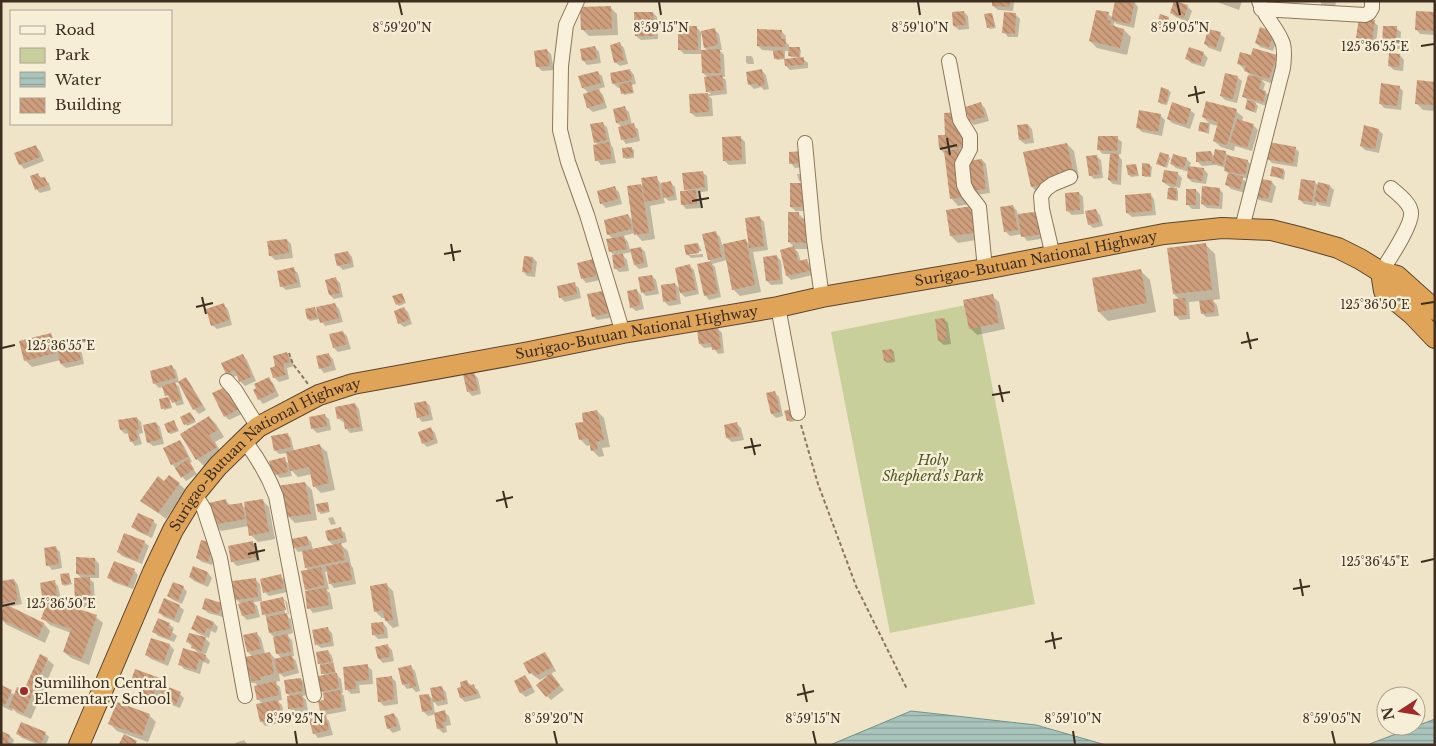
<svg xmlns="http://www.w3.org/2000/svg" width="1436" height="746" viewBox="0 0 1436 746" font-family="'Libre Baskerville',serif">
  <defs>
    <pattern id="water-rules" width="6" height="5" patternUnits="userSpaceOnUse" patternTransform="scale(1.25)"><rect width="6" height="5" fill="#a9c4bc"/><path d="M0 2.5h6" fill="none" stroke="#8ba098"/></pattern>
    <pattern id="building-back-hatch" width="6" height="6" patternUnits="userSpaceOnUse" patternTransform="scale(1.25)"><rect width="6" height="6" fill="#cf9f7d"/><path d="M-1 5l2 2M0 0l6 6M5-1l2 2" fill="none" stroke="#a98266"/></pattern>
  </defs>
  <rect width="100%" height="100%" fill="#f0e4c8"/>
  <path fill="#c9cf9b" d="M976,303l59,301 -145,29 -59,-301z"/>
  <path fill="url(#water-rules)" stroke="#6f938a" d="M911,711l125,14 70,20h-276z
    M1435,719v26h-68z"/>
  <path fill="#0003" fill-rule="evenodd" d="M993,1h21l-1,10 -15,-1 -5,-4z
    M1214,1h28l-3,9z
    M1315,1h21l-1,9 -10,-1 -4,-4v-3z
    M1134,2l4,5 -4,21 -17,-4 -3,-2v3l3,3 7,2 7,7 -4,18 -30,-7 -7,-7 18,-27 5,4z
    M1187,6l5,5 -4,11 -12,-5 -5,-4z
    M610,7l7,7 1,21 -29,1 -7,-7z
    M964,12l4,4 1,13 -10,1 -5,-4z
    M653,13l4,4 1,22 -17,1 -5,-4z
    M1435,13v22l-15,-1 -4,-5z
    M992,14l4,14 -6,1 -2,-2z
    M1016,15l4,4 -2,18h-10l-4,-5z
    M1168,18l2,2 -3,11 -8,-3z
    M1374,22l4,4 -2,18 -15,-2 -4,-5z
    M696,27l5,5 13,-3 5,5 3,16h-3l5,5 1,22h-3l4,3 1,14 -18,2 3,3 1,17 -17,1 -5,-4 -1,-18 21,-1 -4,-3 1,-13 -5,-5 -1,-19h-18l-4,-4zM701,32h1l3,16 3,3h-7z
    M1396,28l5,4 -1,17h-12l-4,-5z
    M781,31l5,5 -1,5 4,4v3l10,1 2,1 -1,9h3l5,4v5l-18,2 -4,-4 13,-8 -8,-1 -1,-2v-4h-5v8l-8,1 -2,-2 -1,-7 -12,-1 -4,-4z
    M1273,33l5,4 -5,14 -13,-4 -4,-4z
    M1220,34l5,4 -4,14 -12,-4 -4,-4z
    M620,44l4,4 4,16 -8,2 -5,-4z
    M595,47l4,5 2,11 -14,2 -4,-5z
    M547,50l4,4 3,16 -12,1 -4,-4z
    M1203,53l5,5 -4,9 -13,-4 -4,-4z
    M1400,55l4,5 -1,11 -9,-1 -5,-4z
    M746,56h5l2,2 1,6h-6l-2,-2z
    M1251,57h25l7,6 -7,22 -14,-5 3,4 -2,7 7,5 -3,10 -13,-4 4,4 -2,7 -10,-4 2,-8 -4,-5 8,-19 -14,-14z
    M630,70l4,5 2,9 -4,1 2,8 -10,2 -3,-8 -3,1 -5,-5z
    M761,70l5,5 3,14 -5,1 -3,-3 -7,2 -5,-5z
    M597,72l5,4 3,11 -7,2 5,6 4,13 -14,4 -5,-4 1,-15 -6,-5 -3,-11z
    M1237,77l5,4 -5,22 -12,-3 -4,-4z
    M1435,83v28l-12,-1 -7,-7z
    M1399,87l4,4 -2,19 -17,-2 -4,-5z
    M1169,91l2,1 -4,13 -6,-1 -2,-2z
    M981,104l4,4 4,13 -15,4 -4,-4z
    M624,107l5,5 3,13 6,4 2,12 -14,3 -4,-5v-12l-5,-4z
    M1190,110l5,4 -5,15 -18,-6 -4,-4z
    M1236,111l7,6 -1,5 12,4 4,4 -6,21 -17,-5 -1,5 -13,-4 -7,-6 4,-15 -8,-2 -7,-7z
    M956,113l10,49 16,-2 4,4 4,29 -15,2 -3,9 -14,2 -6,-7 -7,-45 -5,-5z
    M1160,115l5,5 -3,16 -20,-4 -4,-4z
    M602,123l5,4 4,18 2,3 3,15 -15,2 -4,-5 1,-15 -2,-2 -4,-18z
    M1201,123l9,1 -1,10 -9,-3z
    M1028,125l4,4 2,14 -9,1 -5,-4z
    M1378,130l5,4 -4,19 -14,-3 -4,-4z
    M741,138l4,4 1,22 -17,1 -5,-5z
    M1117,138l5,4 -1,12h-4l5,6 -1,25 -8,-1 -4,-4 2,-26h-8l-5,-5z
    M1067,144l7,7 5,27 -24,5 2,7 -18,4 -7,-7 -7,-34z
    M35,146l5,5 4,10 -20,8 -4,-5z
    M1295,148l4,4 -2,15 -25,-4 -4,-4z
    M632,149l2,1v8l-8,1 -2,-2z
    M1211,152l3,4 11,-4 5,5 17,4 5,4 -3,14 -8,-2 6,6 -2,10 -14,-4 -4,-4 2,-11 -4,-4 1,-2 -10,-3 -14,1 -5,-5z
    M790,153l17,14 -12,1 -4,-5z
    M1096,156l5,4 2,18 -9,1 -4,-4z
    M1168,156l2,2 -3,10 -9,-4z
    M1186,159l5,4 -2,4 15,2 4,5 -2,10 -14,-2 -4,-4 1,-6 -13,-4 -5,-4z
    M1136,165l3,11 -8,1 -2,-2z
    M1150,165l2,2 -1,10h-6l-2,-2z
    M1284,170l1,2 -1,8 -13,-5z
    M702,172l5,4 1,15 -11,2 3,3 1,12 -15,1 -4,-5 6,-12 -2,-3z
    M1177,173l5,5 -2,10 -6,-1 4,4v10l-7,-1 -2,-1 1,-12 -7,-5z
    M797,174h6l2,7h-6z
    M38,175l11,8 2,7 -11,3 -4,-4z
    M656,177l5,7 10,-1 4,4 2,13 -8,1 -6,-5 2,7 -15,3 5,33 -13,2 -7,-8 -12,3 5,6 2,8 11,-2 4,4 3,15 -9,2 -4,-4 -3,-13 -10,2 5,6 2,11 -10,1 -4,-4v-12l-5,-5 3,-12 -5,-5 20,-19 5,6 8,-36 4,4z
    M1272,182l4,5 -4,16 -13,-3 -4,-4z
    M1315,182l3,4 1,-2 11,2 4,4 -4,17 -11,-2 -2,-3 -1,4 -12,-2 -4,-4z
    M801,185l4,4 8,22h-17l10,10 8,28h-19l3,3 3,10 5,-1 5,4 2,10 -22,5 -4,-4 -6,-25 14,-3 -6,-6 9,-29 -7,-6z
    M614,187l5,5 3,12 -16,4 -5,-5z
    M1219,189l4,4 -1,16 -15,-1 -5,-4z
    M1196,190l4,4v15h-8l-4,-4z
    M1079,193l4,4 1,17 -12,1 -5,-4z
    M1150,194l4,5 2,16 -24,2 -5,-4z
    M1013,206l4,5 1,4 22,-3 7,26 -20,3 -5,-7 -12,2 -5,-5z
    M1096,210l4,5 3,11 -10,2 -4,-4z
    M984,213l-2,26 -24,4 -7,-7z
    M759,217l5,5 4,28 -15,2 8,40 -21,4 -7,-7 -6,-29 -15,4 3,3 6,30 -12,3 -4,-5 -6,-30 13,-3 -3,-3 7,-26 4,4 2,8 23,-5 5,5z
    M287,240l4,4 2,14 -18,2 -5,-5z
    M698,244l4,7 -13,2v2l14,-1v3l-12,1 -4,-4z
    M1205,244l10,10 5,45 -8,1 5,5 2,11 -13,1 -4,-4 -2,-12 -11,1 1,17 -10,1 -4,-4 4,-16 -6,-6z
    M348,252l4,5 2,10 -11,3 -5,-5z
    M777,256l4,5 2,23 -12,1 -4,-4z
    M533,258l4,4 -2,15 -8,-1 -4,-5z
    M592,261l5,4 3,15 -14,3 -4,-5z
    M690,266l4,4 5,24 -14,3 -6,-6 2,13 -12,2 -5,-5 11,-17 6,6z
    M293,269l5,4 3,14 -15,3 -5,-4z
    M1140,270l10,10 6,32 -48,9 -9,-9z
    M652,276l4,4 3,14 -13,2 -4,-4z
    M336,279l4,4 3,14 -9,2 -4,-4 -3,-14z
    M574,284l5,4 2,10 -16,4 -5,-5z
    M636,290l5,5 3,14 -8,2 -5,-4z
    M607,291l8,26 -18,3 -4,-4z
    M402,294l4,9 -7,3 -2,-2z
    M992,296l7,6 6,27 -28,6 -7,-7z
    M335,304l4,5 4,13 -18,4 -5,-7 -10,2 -2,-2 6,-11 5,5z
    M223,305l5,4 4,16 -15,4 -5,-4z
    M404,308l4,4 4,12 -8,3 -5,-4z
    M944,319l4,4 3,21 -7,1 -5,-4z
    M717,328l5,5 2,20 -6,1 -5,-7 -9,1 -4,-4z
    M343,332l4,4 4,13 -13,3 -4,-4z
    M51,335l6,7 3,10 18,-3 4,4 2,11 -18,4 -5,-4v-4l-29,7 -7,-7z
    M892,350l2,2 1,10 -8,1 -2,-2 -1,-10z
    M287,354l4,4 3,8 -7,2 2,11 -10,3 -5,-5 3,-10z
    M328,354l5,5 3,11 -12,3 -4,-5z
    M243,355l4,5 9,21 -11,5 -5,-5 -2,-6 -7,3 -4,-5z
    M171,366l5,4 3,12 -4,1 4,4 5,17 -7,2 -5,-7 -2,1 2,8 -8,2 -3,-10 8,-2 -6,-11 -4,1 -4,-4 -4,-12z
    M474,374l4,4 3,16 -9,2 -4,-5z
    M186,378l4,5 16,27 -7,4 -5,-5 -15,-27z
    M268,378l5,5 6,13 -16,8 -4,-5 -1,-11z
    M227,393l19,19 -17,8 -4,-4z
    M775,393l4,4 4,19 -7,2 -4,-4z
    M426,402l4,4 3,14 -11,2 -4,-5z
    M355,404l4,5 4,22 -13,2 -4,-5 -1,-6h-2l-5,-4z
    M597,411l7,7 6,29 -8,1 2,8 -5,1 -7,-7 -1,-5 -4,1 -7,-7 5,-16z
    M798,411l2,9 -10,2 -2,-2z
    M192,415l4,7 -9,4 -5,-8z
    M324,415l5,4 2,11 -14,3 -5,-5z
    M209,417l7,7 8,13 -9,5 7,12 -18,12 -7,-7z
    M137,418l4,4 2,11 -4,1 3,10 -7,2 -4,-5 -2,-8 -4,1 -4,-4z
    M174,422l5,9 -8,3 -2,-1z
    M156,423l4,4 4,17 -11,2 -5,-4z
    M737,424l4,4 3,12 -12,2 -5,-4 -2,-12z
    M431,429l4,4 3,10 -11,4 -4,-4z
    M287,434l4,4 3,13 26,-5 7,6 8,38 -14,3 -7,-7 -2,-12 -14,3 -8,-8 2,7 -12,2 -7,-7 11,-12 6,6 -2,-12 -9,1 -4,-4z
    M180,441l4,5 8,16 -3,1 8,11 -11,7 -14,-17z
    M165,482l14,2 7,6 -20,29 -24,-19z
    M305,483l7,7 5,30 -22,3 -7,-7z
    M262,500l7,7 6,32 -17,3 -7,-7 -2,-9 -28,5 -7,-7 12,-23 5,5 10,-2 5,5z
    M328,504l2,8 -9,2 -2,-2z
    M333,517l3,7 -5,1 -3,-7z
    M153,521l4,4 -5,13 -15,-7 -4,-4z
    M340,529l5,4 2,9 -7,2 8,7 3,14 2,3 3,16 -22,4 -4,-5 -2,-12 -3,1 4,17 -3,1 4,3 3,16 -20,4 -4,-5v-16l-3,-3 3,-19 -3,-2 -3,-17 -5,1 -4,-5 13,-9 4,4 2,8 21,-4 -5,-5z
    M144,542l5,4 -7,18 -20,-8 -4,-4z
    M253,543l4,4 3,14 -23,5 -5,-5z
    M56,548l4,4 2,16 -10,2 -4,-5z
    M217,549l-5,16 -10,-3 -5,-4z
    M95,559l4,5v14h-10l5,5 1,24h-15l-4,-4 6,-24 -5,-6z
    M194,568l14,5 4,5 -4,9 -14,-6 -4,-4z
    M134,570l4,5 -5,14 -20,-7 -4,-5z
    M68,574l4,10 -7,2 -2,-2z
    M280,576l5,4 2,12 -18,4 -4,-4z
    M255,579l5,5 2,18 20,-4 5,4 2,12h-1l-3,-13h-3l4,15 5,3 2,14 -7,2 6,5 2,16h-3l5,5 3,12 -15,4 -5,-4 1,8 -6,1 6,5 2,13 -5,1 5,4 3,17 -20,4 -4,-5 2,-17 -5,-5v-13l-3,-3h-3l-7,-7 8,-19 -5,-5 9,-18 4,4 4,16 5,-1 6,7 6,-1 -5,-6 -3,-16 -4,-4 -3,-15 -3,-4 -3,-13 -8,1 4,4 3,11 -13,3 -4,-4 -2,-12 -5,-5z
    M14,580l4,5 4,19 -14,3 36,17 6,7 -5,12 -38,-18 -6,-6 4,-11 -4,-1v-24z
    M54,582l4,4 3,13 -11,2 46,16 7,6 -14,42 -18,-7 -7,-6 7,-19 -21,-8 -7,-6 5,-17 -5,-5z
    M386,584l7,7 6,35 -6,2 -7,-7v-3h-4l-7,-7z
    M183,587l4,5 -5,12 -9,-4 -5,-4z
    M221,604l5,5 -3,8 -15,-4 -4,-4z
    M179,606l5,4 -5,13 -15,-6 -4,-4z
    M198,616l16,7 4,4 -2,6 -5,-2 -2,7 -12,-5 -4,-5z
    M383,623l4,5 1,10 -10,1 -5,-5z
    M169,624l5,4 -2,4 5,4 -3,6 -16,-6 -4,-4z
    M328,629l4,4 2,13 -13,2 -5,-4z
    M205,638l5,5 -4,11 -3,-1 7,8 -1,3 -6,-2 -3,12 -16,-5 -4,-5 20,-9 -12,-13z
    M152,639l18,6 4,5 -6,16 -17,-7 -5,-4z
    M387,645l5,5 2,11 -11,2 -4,-4z
    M328,651l4,5 4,18 5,5 2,14h-2l3,3 2,15 -21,4 -4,-5 4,-9 -1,-8 -2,-2 4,-15 -4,-3 -2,-9z
    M544,653l5,5 7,13 -6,3 14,16 -13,10 -4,-4v-20l-7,4 -10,-7z
    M47,659l7,6 -23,54 -14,-6 -4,-4 -1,2 -11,-5v-19l14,8 10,-3z
    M367,666l5,4 1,14 -14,1 1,8 -9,1 -5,-5z
    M411,667l4,4 5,20 -4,1 -4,-4 -5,1 -4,-5z
    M525,676l4,5 6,11 -9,5 -5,-4 -5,-12z
    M392,678l4,4 2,22 -14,2 -5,-5z
    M159,679l5,5 -1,2 17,8 4,4 -4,10 -11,-4 -5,-4 2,-4 -5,-5 -5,14 -10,-4 -5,-4 3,-8 -8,-4 -4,-4z
    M301,679l4,4 2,12 -5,1 4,4 2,11 -14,2 -4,-4 1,-12 -4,-4z
    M467,682l11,8 3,8 -16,4 -4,-4 -2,-9 4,-1z
    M441,687l5,5 2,12 -10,2 -5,-5 2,13 9,-2 5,4 2,9 -5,1 1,6 -4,1 -5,-5 -2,-14 -8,2 -5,-5 5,-16 6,5z
    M394,714l4,5 3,11 -8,3 -5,-5z
    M149,715l7,7 -8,20 -31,-11 -7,-7z
    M325,717l4,4 4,14 -15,3 -4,-5z
    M1,733l9,3 4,4 -2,5h-11z
    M17,733h28l4,4 -3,8h-7l-17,-7z
    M244,740l4,5h-12l-1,-2z"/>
  <path fill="url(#building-back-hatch)" d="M992,1h18l-1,6 -17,-1z
    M1115,1h20l-5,23 -19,-4z
    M1174,1l14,4 -4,13 -14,-5z
    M611,6l1,23 -31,1 -1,-23z
    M1096,10l13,2 -2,8 4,1 -1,4 14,4 -4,19 -31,-7z
    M964,11l2,14 -13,1 -1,-14z
    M1416,11l19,1v19l-20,-1z
    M634,12h19l1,24h-19z
    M1004,12l12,1 -1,21 -13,-1z
    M992,13l3,13 -8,2 -3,-14z
    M1160,14l9,3 -4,13 -9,-3z
    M1359,18l16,2 -3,20 -16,-2z
    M678,26h19l1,24h-20z
    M1383,26h14l-1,19h-14z
    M1260,27l14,5 -5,16 -14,-5z
    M715,28l3,17 -14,3 -3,-17z
    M757,29l25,1 -1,9h5l-1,8 -28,-1z
    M1208,29l13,3 -5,16 -12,-4z
    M620,42l4,18 -10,3 -4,-18z
    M595,46l2,13 -15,2 -2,-12z
    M789,47h11l-1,10 -11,-1z
    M1189,47l15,5 -4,12 -15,-5z
    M1253,48l24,7 -8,24 -25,-8 2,-5 -9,-2 3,-12 11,3z
    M547,49l3,17 -14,1 -2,-16z
    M720,49l1,24h-19l-1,-23z
    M783,50l1,8 -10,1 -1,-8z
    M1389,53l11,1 -1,13 -11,-1z
    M804,57v8l-19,1 -1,-7z
    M630,69l2,11 -20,4 -2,-11z
    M762,69l3,16 -7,1v-3l-10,2 -2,-13z
    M598,71l3,12 -19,5 -4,-12z
    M1225,73l13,3 -5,23 -13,-3z
    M722,75l2,15 -18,2 -2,-15z
    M1248,75l14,3 -3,11 7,2 -3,11 -21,-5z
    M1417,80l18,2v23l-20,-1z
    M631,82l2,10 -12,2 -2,-10z
    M1381,83l19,3 -3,20 -18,-2z
    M1161,87l8,3 -3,14 -8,-2z
    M599,89l5,14 -17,5 -4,-14z
    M708,93l1,19 -19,1 -1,-19z
    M1247,100l9,3 -2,9 -9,-3z
    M1206,101l31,8 -10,36 -14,-4 5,-19 -16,-5z
    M981,102l4,15 -16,4 -4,-14z
    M1172,102l19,7 -5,16 -19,-6z
    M625,106l3,14 -12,3 -3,-14z
    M1139,110l22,4 -3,18 -22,-4z
    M957,112l1,21 8,-1 1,15 -28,2 -1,-14h7l-1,-22z
    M1237,119l17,5 -7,24 -17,-6z
    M603,122l4,18 -13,3 -4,-19z
    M1200,122l9,1 -2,9 -9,-1z
    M634,123l3,14 -16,3 -3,-13z
    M1028,124l2,15 -11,1 -2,-15z
    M1364,125l15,4 -4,20 -15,-3z
    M741,136l1,24 -19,1 -1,-24z
    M1098,136h20l-1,15 -20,-1z
    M609,142l3,17 -17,2 -2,-16z
    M1269,142l27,5 -3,17 -26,-5z
    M1067,143l6,28 -24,5 2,7 -20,4 -8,-35z
    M36,145l4,12 -21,8 -5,-12z
    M632,147l1,9 -10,2 -1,-10z
    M959,149l7,48 -16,2 -6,-48z
    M1215,149l11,2 -3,14 -11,-2z
    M803,151v12l-14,1v-12z
    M1211,151l1,10 -16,1v-10z
    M1160,152l9,3 -4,12 -9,-3z
    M1110,153l9,1 -2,27 -9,-1z
    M1173,154l14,4 -3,10 -14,-4z
    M1097,155l3,19 -11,2 -3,-20z
    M1227,155l21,5 -3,15 -21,-4z
    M982,159l4,30 -16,2 -4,-30z
    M1142,163l8,1v12h-8z
    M1136,164l2,10 -10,1 -2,-10z
    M1188,166l16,2 -2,13 -15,-3z
    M1272,166l12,3 -2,9 -12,-2z
    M1164,170l14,2 -2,13 -14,-3z
    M703,171l2,16 -21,3 -2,-17z
    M38,173l2,5 5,-1 3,8 -13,5 -5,-14z
    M1228,173l15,4 -3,12 -15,-4z
    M657,176l4,23 -16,3 -4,-24z
    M1257,178l15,3 -4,18 -15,-3z
    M1301,179l14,2 -3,21 -14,-2z
    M671,181l3,15 -11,2 -2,-15z
    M1318,182l12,3 -4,18 -12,-2z
    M790,183h11v10h8v14h-19z
    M641,184l8,49 -15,2 -7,-49z
    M615,186l3,13 -18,5 -3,-13z
    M1202,186l18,2 -1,18 -18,-2z
    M1168,188h9l-1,12 -9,-1z
    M1186,189h10v16h-10z
    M696,190l1,14 -16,1 -1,-14z
    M1079,192l1,18 -14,1 -1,-18z
    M1151,193l1,18 -26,2 -1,-18z
    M978,205l2,14 -7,2 2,12 -25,3 -4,-26z
    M1013,205l5,25 -14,2 -4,-25z
    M1096,209l3,13 -11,3 -3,-14z
    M1041,211l2,23 -22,3 -3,-23z
    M788,212h11v7h9v24l-20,-1z
    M628,214l4,15 -25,6 -3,-15z
    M760,216l4,30 -15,2 -4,-30z
    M716,231l6,26 -14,3 -6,-26z
    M624,236l3,13 -18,3 -3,-13z
    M287,239l2,14 -20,3 -2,-15z
    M746,239l9,46 -23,5 -9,-46z
    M698,243l1,10 -13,2 -2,-10z
    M1206,243l6,47 -39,4 -6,-46z
    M794,246l4,15 9,-2 3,12 -24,5 -6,-26z
    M641,247l3,16 -10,2 -4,-16z
    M348,251l3,12 -14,3 -3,-12z
    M623,254l2,13 -11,2 -2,-14z
    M777,255l3,25 -14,1 -3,-24z
    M524,256l9,1 -2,16 -9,-1z
    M593,259l3,17 -15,3 -4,-16z
    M711,261l7,32 -14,3 -7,-32z
    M690,264l6,26 -16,3 -5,-25z
    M294,267l3,16 -17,4 -3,-16z
    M1141,269l6,34 -49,9 -6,-34z
    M652,275l3,15 -14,3 -3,-16z
    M336,277l4,16 -11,2 -4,-15z
    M575,282l2,12 -18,4 -2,-12z
    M675,283l2,17 -14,2 -2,-17z
    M637,289l3,16 -10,3 -3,-17z
    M607,290l5,22 -20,5 -5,-23z
    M402,293l3,8 -9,4 -4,-9z
    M993,294l6,29 -30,6 -6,-29z
    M1185,298l2,17 -13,1 -1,-17z
    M1213,299l2,13 -14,2 -2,-13z
    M224,303l5,17 -18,6 -5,-17z
    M335,303l4,15 -19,5 -4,-16z
    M315,307l2,11 -10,1 -2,-10z
    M404,307l5,13 -11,4 -4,-13z
    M945,318l2,22 -9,1 -3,-22z
    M718,327l3,22 -9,1 -1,-7 -12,1 -2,-14z
    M343,331l4,13 -14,4 -4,-14z
    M51,333l5,20 -32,8 -5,-20z
    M78,348l3,12 -21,4 -2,-13z
    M892,349l2,11 -10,1 -2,-11z
    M287,352l3,10 -7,2 3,11 -13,3 -3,-10 5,-2 -2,-10z
    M329,353l3,12 -13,4 -3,-13z
    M243,354l9,23 -13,5 -4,-12 -9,4 -5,-11z
    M172,365l4,13 -23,6 -3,-13z
    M474,372l4,18 -11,2 -4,-18z
    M186,377l16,28 -9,5 -15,-28z
    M269,377l7,14 -18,9 -5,-10 3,-2 -2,-4z
    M175,382l6,18 -9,3 -3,-8 -4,1 -3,-10z
    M223,388l3,4 7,-4 9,19 -18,10 -12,-24z
    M775,391l5,21 -9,2 -5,-21z
    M168,397l3,10 -10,2 -2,-10z
    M426,401l3,14 -12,3 -3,-15z
    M355,403l5,24 -15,2 -2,-11 -6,1 -2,-12z
    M797,408l2,10 -12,3 -3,-10z
    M597,410l7,30 -8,2 2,7 -7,2 -3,-13 -9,2 -4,-17 8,-1 -1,-9z
    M190,412l5,8 -11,5 -4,-8z
    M325,414l2,12 -16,3 -2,-12z
    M209,416l9,14 -9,5 8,12 -21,13 -16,-26z
    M137,417l2,12 -3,1 2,10 -8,2 -3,-13 -7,1 -2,-10z
    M174,420l4,10 -10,3 -4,-9z
    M156,422l5,17 -14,4 -4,-18z
    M737,422l3,14 -14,2 -2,-13z
    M431,427l4,12 -13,5 -4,-12z
    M288,433l3,14 -17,4 -3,-15z
    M180,440l8,17 -17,8 -8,-17z
    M320,444l9,39 -16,4 -4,-20 -19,4 -4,-19z
    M285,457l3,15 -13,3 -1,-4h-3l-2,-10z
    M188,459l6,10 -13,9 -6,-10z
    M169,475l11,8 -22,30 -18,-12 18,-25 6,5z
    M305,482l6,32 -24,3 -11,-31z
    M226,499l1,6 15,-2 3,16 -32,6 -4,-22z
    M263,499l6,33 -20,4 -5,-34z
    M328,502l1,9 -11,1 -2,-8z
    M138,513l16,7 -7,15 -16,-8z
    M341,527l2,11 -15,3 -3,-10z
    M124,533l21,8 -8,20 -20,-9z
    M307,536l2,9 -16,3 -2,-9z
    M201,540l12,3 -5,19 -12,-4z
    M253,541l3,16 -25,5 -3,-16z
    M341,543l4,17 -40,8 -3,-17z
    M56,546l3,18 -13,2 -2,-18z
    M76,557l19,1v17l-19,-1z
    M114,561l21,8 -7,17 -21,-8z
    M349,562l3,18 -23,4 -3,-18z
    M193,566l15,6 -4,12 -15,-7z
    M321,567l4,18 -20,5 -4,-19z
    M69,573l2,10 -9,2 -2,-11z
    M281,574l3,14 -21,5 -3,-14z
    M90,577l1,26 -16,1 -1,-26z
    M256,578l2,19 -23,3 -3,-19z
    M14,579l4,21 -17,4v-23z
    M55,580l2,15 -15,2 -2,-14z
    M173,582l11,4 -6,15 -11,-5z
    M387,583l6,37 -8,1 -2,-11 -9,2 -4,-26z
    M326,588l3,17 -22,4 -2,-18z
    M283,597l3,13 -24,5 -2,-13z
    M164,598l16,7 -6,14 -16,-6z
    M205,598l17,5 -3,11 -17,-5z
    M48,599l49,16 -15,44 -19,-7 8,-23 -30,-10z
    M253,600l3,13 -14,3 -4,-12z
    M5,604l39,19 -6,14 -37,-18v-5z
    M287,613l3,16 -21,4 -3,-16z
    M197,615l17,7 -3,7 -4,-1 -3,6 -13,-5z
    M158,618l12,5 -2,5 5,2 -4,9 -17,-7z
    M383,622l1,12 -12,1 -1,-12z
    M328,627l3,15 -16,3 -3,-15z
    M257,632l4,17 -14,3 -4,-17z
    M189,633l17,4 -4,14 -11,-3 1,-4 -6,-2z
    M288,634l3,18 -15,2 -3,-17z
    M151,638l19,6 -6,18 -19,-7z
    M388,644l2,13 -12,2 -3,-12z
    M183,648l23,7 -1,6 -6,-2 -3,11 -18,-5z
    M328,650l3,12 -13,2 -2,-12z
    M270,652l4,22 -14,3 1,3 -9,1 -1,-5 -7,1 1,-20z
    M545,652l8,15 -18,9 -2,-4 -4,2 -6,-11z
    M40,654l8,4 -24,55 -15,-6 8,-20 7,3z
    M292,655l3,14 -17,5 -4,-15z
    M333,663l2,9 -14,2 -1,-9z
    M368,664l1,16 -14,1 1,8 -11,1 -2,-23z
    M411,665l5,21 -6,2 -1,-5 -7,2 -4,-17z
    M135,669l25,9 -9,23 -11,-4 4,-10 -13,-6z
    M337,673l2,15 -18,4 -3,-16z
    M551,673l9,12 -14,12 -10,-12z
    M525,675l7,12 -12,6 -6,-12z
    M392,676l2,23 -16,3 -2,-24z
    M301,678l2,13 -17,3 -2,-14z
    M467,680l2,6 5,-2 3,10 -17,4 -3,-10 4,-1 -1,-5z
    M276,681l3,14 -22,5 -3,-14z
    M1,685l11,5 -7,15 -4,-2z
    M163,685l18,7 -5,13 -13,-5 2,-5 -5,-2z
    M442,686l3,14 -12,2 -3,-14z
    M340,690l2,17 -22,4 -2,-10 6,-1 -1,-7z
    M302,694l2,13 -16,2 -1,-13z
    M429,694l3,16 -10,2 -3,-17z
    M278,700l4,17 -22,5 -4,-18z
    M117,702l33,12 -8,22 -34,-12z
    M445,710l2,11 -5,1 2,6 -7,1 -3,-16z
    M394,713l3,13 -10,3 -3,-13z
    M326,715l3,15 -16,4 -4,-15z
    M21,722l25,10 -5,12 -25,-10z
    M1,731l9,4 -2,7 7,3h-14z
    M124,734l13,7 -2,4 -16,-1z"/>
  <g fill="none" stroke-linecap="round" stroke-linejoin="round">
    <g stroke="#8d765c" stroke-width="16">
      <path id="minor" d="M577,1l-11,24 -5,41 -1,64 8,32 19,53 36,118
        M1261,9l104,6 4,-2 3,-5v-7
        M949,61l11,59 10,16v13l-8,15 2,21 4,8 11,14 6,62
        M805,143l9,97 8,57
        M1242,228l41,-160c1,-8 2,-16 0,-24 -5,-16 -19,-27 -24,-43
        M1053,256l-11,-47 -1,-13 5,-7 7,-5 17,-7
        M1381,272c7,-11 32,-48 30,-60 -1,-9 -13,-18 -20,-24
        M778,307l20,106
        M227,381l8,9 23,37
        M244,440c14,18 24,35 32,56l38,199
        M195,494l9,15 16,49 25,138"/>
    </g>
    <g stroke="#5b4430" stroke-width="22">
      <g id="highway">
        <path d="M1381,272l3,19 28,23 23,24"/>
        <path id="s1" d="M79,745l74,-173 20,-42 22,-36 23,-28 40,-39 61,-32 34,-11 176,-32 94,-19 155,-26 44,-10 163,-28 179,-35 58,-6 49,2 32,8 35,10 22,11 21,13 16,4 38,34"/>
      </g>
    </g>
    <path stroke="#8d765c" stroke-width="2" stroke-dasharray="4 2.5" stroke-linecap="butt" d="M289,353l4,11 15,20
      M801,425l17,59 38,102 51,103"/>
    <use href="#minor" stroke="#faf1dc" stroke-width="14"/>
    <use href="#highway" stroke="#e0a458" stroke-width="20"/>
  </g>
  <path fill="none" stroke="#3d2e20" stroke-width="2" d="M399,2l3,13M659,2l2,13M918,2l2,13M1177,2l3,13M1421,46l13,-2M1195,86l3,17M1188,96l17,-4M947,138l3,17M940,149l17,-4M699,191l3,17M692,201l17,-3M451,244l3,17M444,254l17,-3M202,297l4,17M1421,304l13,-2M196,307l17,-4M1247,332l4,17M1241,343l17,-4M2,348l13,-3M999,385l4,17M992,395l18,-3M751,438l4,17M744,448l17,-3M503,491l4,17M496,501l17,-4M255,543l3,17M248,554l17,-4M1421,562l13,-3M1300,579l3,17M1293,589l17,-3M2,606l13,-3M1052,632l3,17M1045,642l17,-4M803,684l4,18M797,695l17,-4M295,731l2,13M554,731l3,13M813,731l3,13M1073,731l2,13M1332,731l3,13"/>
  <circle fill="#9e2a2b" stroke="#f7eed8" stroke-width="2" cx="24" cy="691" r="5"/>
  <g text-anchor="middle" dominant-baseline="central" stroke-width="4.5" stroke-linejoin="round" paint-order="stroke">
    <g font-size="14" fill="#3d2e20" stroke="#f7eed8">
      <text stroke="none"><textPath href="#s1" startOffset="1168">Surigao-Butuan National Highway</textPath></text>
      <text stroke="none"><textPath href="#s1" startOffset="762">Surigao-Butuan National Highway</textPath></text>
      <text stroke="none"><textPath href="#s1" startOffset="358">Surigao-Butuan National Highway</textPath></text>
    </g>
    <g font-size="14" font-style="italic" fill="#4d5a26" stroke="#f7eed8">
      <text x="933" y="460">Holy<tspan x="933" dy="16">Shepherd's Park</tspan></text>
    </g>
    <g font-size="14" fill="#3d2e20" stroke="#f7eed8" text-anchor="start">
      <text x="34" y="683">Sumilihon Central<tspan x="34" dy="16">Elementary School</tspan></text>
    </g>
  </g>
  <g font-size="12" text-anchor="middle" fill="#3d2e20" stroke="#f7eed8" stroke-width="4.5" stroke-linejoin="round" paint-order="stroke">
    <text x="402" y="32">8°59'20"N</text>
    <text x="661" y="32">8°59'15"N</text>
    <text x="920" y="32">8°59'10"N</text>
    <text x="1180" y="32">8°59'05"N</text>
    <text x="1375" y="51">125°36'55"E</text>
    <text x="1375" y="309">125°36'50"E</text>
    <text x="61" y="350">125°36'55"E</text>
    <text x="1375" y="566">125°36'45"E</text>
    <text x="61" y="608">125°36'50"E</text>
    <text x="295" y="723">8°59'25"N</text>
    <text x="554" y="723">8°59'20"N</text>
    <text x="813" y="723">8°59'15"N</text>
    <text x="1073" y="723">8°59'10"N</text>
    <text x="1332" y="723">8°59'05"N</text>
  </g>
  <rect width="1436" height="746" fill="none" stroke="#3d2e20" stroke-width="5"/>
  <rect x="10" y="10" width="162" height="115" fill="#f7eed8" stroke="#ada18e"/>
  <rect x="20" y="26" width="25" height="8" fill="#faf1dc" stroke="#ada18e"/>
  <text x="55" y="35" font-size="15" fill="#3d2e20">Road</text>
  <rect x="20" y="48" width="25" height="15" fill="#c9cf9b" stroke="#ada18e"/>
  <text x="55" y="60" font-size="15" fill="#3d2e20">Park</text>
  <rect x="20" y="72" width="25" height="15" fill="url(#water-rules)" stroke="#ada18e"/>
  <text x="55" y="85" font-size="15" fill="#3d2e20">Water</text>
  <rect x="20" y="98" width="25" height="15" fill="url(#building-back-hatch)" stroke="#ada18e"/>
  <text x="55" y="110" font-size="15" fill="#3d2e20">Building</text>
  <g transform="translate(1401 711) rotate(258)"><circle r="24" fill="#f7eed8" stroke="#ada18e"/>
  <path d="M0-4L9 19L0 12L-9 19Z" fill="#9e2a2b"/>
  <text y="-8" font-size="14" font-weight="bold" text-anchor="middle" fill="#3d2e20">N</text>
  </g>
</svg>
